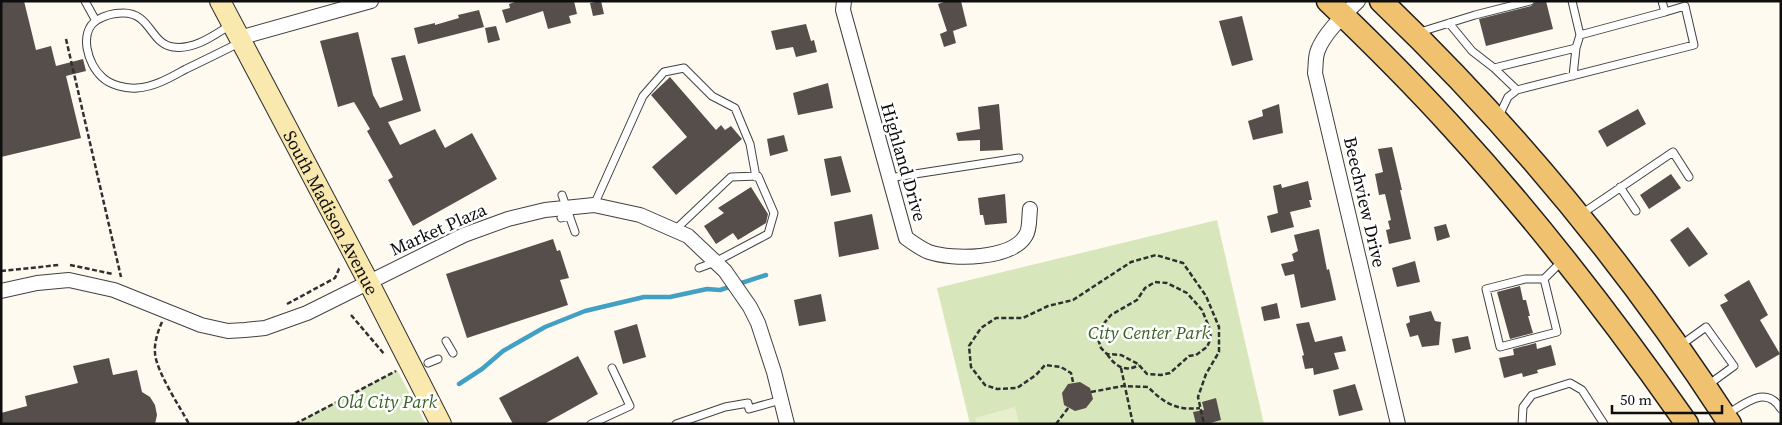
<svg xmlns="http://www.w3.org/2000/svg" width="1782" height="425" viewBox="0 0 1782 425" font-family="'Source Serif 4',serif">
  <rect width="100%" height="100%" fill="#fefaf0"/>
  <path fill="#d7e7bb" d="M1217,220l47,204h-294l-33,-136z
    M397,370l29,54h-131z"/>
  <path fill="#e7efcd" d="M1015,407l4,17h-42l-2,-6z"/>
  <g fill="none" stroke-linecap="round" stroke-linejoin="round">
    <path stroke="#43a0c5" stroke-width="4.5" d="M459,384l23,-15 21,-18 42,-24 40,-16 59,-14h26l37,-8 13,1 46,-15"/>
  </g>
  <path fill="#564e4b" d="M1,1h23l12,49 15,-4 5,20 27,-7 3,12 -20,5 15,62 -80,19z
    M518,1h56l3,13 -8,2 2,7 -23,6 -5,-18 -37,12 -4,-13 8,-2 -1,-4z
    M601,1l3,13 -11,2 -3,-13z
    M947,1h14l6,25 -14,5 3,12 -12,4 -4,-13 7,-3 -9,-27z
    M1546,1l7,28 -67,17 -7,-27 52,-13 4,-4z
    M479,10l5,17 -66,17 -4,-16 21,-5v2l24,-7 -1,-3z
    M1242,16l11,44 -21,6 -13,-45z
    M806,24l5,17 3,-1 3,12 -21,5 -3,-10 -17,3 -5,-19z
    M496,26l4,14 -12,3 -3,-15z
    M358,32l15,63 7,13 23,-8 -12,-42 14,-3 16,56 -33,11 12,23 35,-16 10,19 27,-15 25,46 -84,47 -25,-46 5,-3 -26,-46 3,-2 -16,-27 -16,5 -18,-66z
    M670,77l46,53 5,-5 4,5 6,-4 11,13 -66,56 -24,-28 35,-30 -36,-42z
    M828,83l5,25 -35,7 -5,-22z
    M999,104l4,46 -23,1v-11l-22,1 -2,-8 24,-4 -2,-22z
    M1279,104l4,29 -30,7 -5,-19 15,-5 -1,-6z
    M1638,109l8,15 -39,23 -9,-16z
    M784,135l4,16 -18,5 -3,-17z
    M1392,147l10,43h-2l11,49 -22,5 -3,-14 4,-1 -2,-8 3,-1 -6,-26 -6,1 -4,-21 8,-2 -5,-23z
    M841,156l10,36 -20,4 -7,-37z
    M1671,174l10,14 -32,21 -9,-14z
    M1308,181l4,19h-3l2,7 -21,5 4,15 -23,6 -4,-17 11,-3 -5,-27 8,-2 1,4z
    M751,187l17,27 -2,9 -28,17 -5,-7 -17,11 -12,-18 20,-13 -6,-5z
    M1005,194l2,29 -22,2 -2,-10h-3l-2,-17z
    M872,214l7,35 -40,8 -5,-35z
    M1446,224l4,13 -13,4 -3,-14z
    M1688,227l20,27 -19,13 -19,-27z
    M1319,229l8,41 2,-1 7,31 -35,8 -7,-34 -9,2 -4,-12 13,-3 -2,-7 6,-3 -4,-16z
    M553,239l4,12 3,-1 9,28 -9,2 8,25 -101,33 -21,-64z
    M1415,261l5,21 -23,5 -5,-19z
    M1749,280l19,35 -8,5 20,34 -24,14 -36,-63 8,-4 -4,-6z
    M1520,286l3,14h3l4,16h-2l5,17 -23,6 -13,-47z
    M821,294l5,27 -27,5 -5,-26z
    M1277,303l3,15 -16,3 -3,-14z
    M1431,311l4,10 6,1 -2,23 -17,2 -4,-12 -8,2 -4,-13 4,-2 -1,-6z
    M1309,322l6,20 27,-6 4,15 -12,2 5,16 -25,6 -1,-7 -8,1 -3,-13 2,-1 -8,-31z
    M637,324l9,33 -23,7 -9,-33z
    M1468,336l3,13 -16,4 -3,-14z
    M1536,343l1,6 14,-4 5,20 -19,5 1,3 -15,4 -1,-4 -18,5 -5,-20 15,-3 -1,-6z
    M578,356l20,38 -54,30h-31l-14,-26z
    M109,358l4,17 24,-5 5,22 8,5 5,8 2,10 -2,9h-154v-11l26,-7 -2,-10 53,-13 -5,-17z
    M1080,382l10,6 3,11 -7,9 -11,3 -11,-6 -2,-12 6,-9z
    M1355,384l8,26 -24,6 -6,-26z
    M1216,398l5,22 -14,4h-11l-3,-12 11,-2 -2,-8z"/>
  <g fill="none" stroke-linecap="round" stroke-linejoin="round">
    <g stroke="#414141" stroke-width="9">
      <path id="lane" d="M85,1l11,20
        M1572,1l8,34 85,-23
        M1449,23l23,28 22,17 23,22
        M232,24c-18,11 -37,26 -59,23 -23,-3 -22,-35 -51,-34 -8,0 -18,3 -25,7 -19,12 -9,45 5,57 8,8 24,12 35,11 18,-1 34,-11 49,-19 19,-9 37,-18 55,-27
        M1417,33l58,-18 55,-14
        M1494,68l82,-20
        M1573,76l3,-28 4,-13
        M1499,116l9,-19 9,-7 177,-45 -9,-39 -20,6 -3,-11
        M889,178l130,-20
        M1620,187l16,24
        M562,195l13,37
        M594,205l49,-109 21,-24 20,-4 28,28 23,12 15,36 6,33
        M1580,215l93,-63 16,25
        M561,218l8,-2
        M675,230l56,-53 27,-1 16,37 -6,21 -53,28 -16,6
        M1544,279h-19l-39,10 14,58 57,-15 -13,-53 18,-18
        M446,341l7,12
        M1681,345l25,-18 28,39 -26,19
        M428,363l10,-4
        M1727,414c18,-10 39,-30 54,-5
        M591,424l39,-18 -18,-38
        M676,424l49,-17 23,-4 1,6 32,-9
        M1522,424l1,-17 9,-12 38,-12 12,7 22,34"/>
    </g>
    <g stroke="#414141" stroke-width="16">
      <path id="street" d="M844,1l-1,9 63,228c7,5 15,11 23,14 23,8 83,8 97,-17 4,-6 3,-19 4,-26
        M1358,1c-13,13 -33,31 -40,49 -3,7 -2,15 -3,23l83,351
        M239,38l132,-37
        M1,291l36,-8 32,-3 45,10 87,35 27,6 17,-1 20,-2 42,-15 157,-78 44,-16 37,-9 49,-5 46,10 48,21 37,35 25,36 8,16 16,49 13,52"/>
    </g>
    <g stroke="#303030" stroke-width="22">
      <g id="secondary">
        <path id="s1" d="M220,1l149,282 72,141"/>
      </g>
    </g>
    <g stroke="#1f1f1f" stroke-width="25">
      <path id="primary" d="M1328,1c43,41 85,83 125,127 85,93 162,193 234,296
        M1381,1c132,126 250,270 349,423"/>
    </g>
    <path stroke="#303030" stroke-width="2.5" stroke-dasharray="5 2.5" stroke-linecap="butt" d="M66,39l55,238
      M70,265l43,9
      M1,271l58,-6
      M1155,282l12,1 20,10 15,17 7,17 2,11 -4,9 -11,8 -7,1 -19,17 -9,2 -14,-1 -9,-10 -17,-9 -14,-1 -6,-6 -3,-9 2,-11 11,-13 26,-15 8,-12z
      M287,304l48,-26 4,-9 2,-1
      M351,315l34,40
      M162,322c-4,9 -8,21 -7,31 1,18 25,54 34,71
      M1107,354c8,12 18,19 32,11
      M1121,368l12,56
      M1073,382l-2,-9 -10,-6 -16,-2 -9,10 -19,13 -20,1 -12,-4 -14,-18 -2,-21 12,-18 15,-10h27l25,-12 25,-6 58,-38 25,-7 27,8 23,33 13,31v25l-13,22 -8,23 6,27
      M1091,392l32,-6 25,1c16,16 29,24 52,21
      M295,424l101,-53
      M1056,424l13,-17"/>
    <use href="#lane" stroke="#fff" stroke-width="7"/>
    <use href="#street" stroke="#fff" stroke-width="14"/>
    <use href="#secondary" stroke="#fae9af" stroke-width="20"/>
    <use href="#primary" stroke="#f0c16e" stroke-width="22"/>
  </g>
  <g text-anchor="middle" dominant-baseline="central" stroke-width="5" stroke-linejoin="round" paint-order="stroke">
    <g font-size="18" fill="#0e0e0e" stroke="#fff">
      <text transform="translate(904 162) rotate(74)">Highland Drive</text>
      <text transform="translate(1365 202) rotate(77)">Beechview Drive</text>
      <text stroke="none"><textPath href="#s1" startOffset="239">South Madison Avenue</textPath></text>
      <text transform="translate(438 229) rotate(-24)">Market Plaza</text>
    </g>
    <g font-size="18" font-style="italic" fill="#376222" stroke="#fff">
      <text x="1149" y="332">City Center Park</text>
      <text x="387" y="401">Old City Park</text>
    </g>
  </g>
  <rect width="1782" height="425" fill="none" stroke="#0e0e0e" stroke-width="5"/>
  <path d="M1612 405v8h110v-8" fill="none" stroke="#0e0e0e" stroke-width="2.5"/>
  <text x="1620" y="405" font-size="15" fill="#0e0e0e" stroke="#ffffff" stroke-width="4" paint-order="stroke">50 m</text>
</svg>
